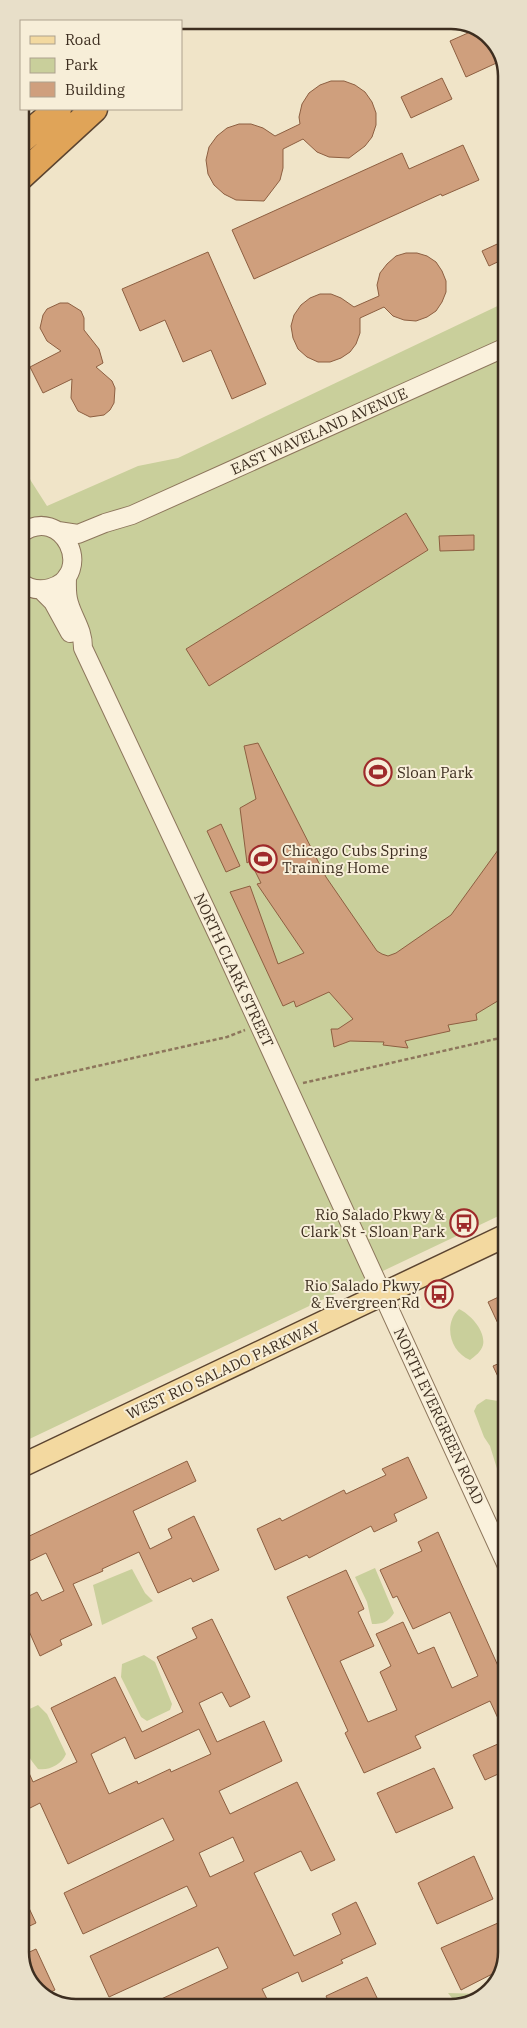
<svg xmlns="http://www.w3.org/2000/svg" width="527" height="2028" viewBox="0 0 527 2028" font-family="'IBM Plex Serif',serif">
  <rect width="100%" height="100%" fill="#f0e4c8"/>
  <path fill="#c9cf9b" d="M506,302l1,910 -486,231 -1,-985 11,23 16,25 91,-40 40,-8z
    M459,1309c11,5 27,22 24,36 -2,7 -8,11 -13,15 -20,-8 -27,-36 -11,-51z
    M486,1399l12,2 7,5 2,11v84l-17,-55 -6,-9 -10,-26 3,-6z
    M375,1568l19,45c-6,9 -11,11 -22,11l-5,-22 -12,-25z
    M132,1569l13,24 8,8 -51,24 -9,-40z
    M144,1655l11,7 17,42 -2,6 -23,11 -6,-4 -20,-40 1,-13z
    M38,1705l9,9 19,40c-4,10 -17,17 -28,15 -18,-23 -17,-27 -17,-56z
    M448,1993l36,1 -25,13z"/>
  <path fill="#cf9f7d" stroke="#8d5f41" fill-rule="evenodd" d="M477,29l11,5 15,26 -37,17 -16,-36z
    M442,78l10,21 -41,19 -10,-21z
    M331,81h13l11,4 10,7 7,10 4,11v12l-4,12 -7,9 -16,12 -20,-1 -12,-5 -14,-13 -20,10v19l-3,12 -16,21 -28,-1 -12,-6 -10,-9 -6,-11 -2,-14 3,-13 8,-11 10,-8 12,-4h12l12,4 12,8 25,-12 -1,-7 3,-13 7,-11 11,-8z
    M463,145l16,35 -37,16 -1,-2 -187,85 -22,-49 170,-77 7,16z
    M506,240v18l-17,8 -7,-15z
    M208,252l58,132 -34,15 -21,-49 -28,12 -18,-42 -25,11 -18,-42z
    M406,253h11l10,3 9,6 6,9 4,10v11l-4,10 -6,9 -9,6 -11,4 -12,-1 -11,-4 -9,-9 -24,11v15l-4,11 -6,8 -9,6 -11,4h-12l-11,-5 -9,-8 -5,-11 -2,-12 3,-11 7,-10 9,-7 10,-4h11l10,4 13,9 25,-11 -2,-11 3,-12 7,-9 9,-8z
    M60,303h8l13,8 3,7v12l15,19 4,14 -7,4 16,14 3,7 -1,15 -4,7 -6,5 -14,2 -12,-6 -7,-13 1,-19 -29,14 -13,-26 31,-16 -14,-10 -7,-13 3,-13 4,-6z
    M406,513l22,37 -219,136 -23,-37z
    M474,535v15l-34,1 -1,-15z
    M258,743l68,134 51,74 5,3 6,2 8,-3 55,-38 55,-76v121l-7,20 7,-3v19l-30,18 1,6 -29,5 2,6 -45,10 3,7 -25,-3 1,-3 -34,-1 -16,6 -3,-18h7l15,-10 -24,-27 -33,15 -2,-6 -11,5 -53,-114 20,-6 28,78 26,-11 -47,-69 4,-1 -11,-22 -3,2 -7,-55 16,-9 -12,-53z
    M221,824l19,42 -14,6 -19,-41z
    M507,1293v50l-19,-41z
    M507,1360v36l-14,-30z
    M408,1457l19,41 -33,16 3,7 -23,11 -3,-6 -62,32 -2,-3 -32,15 -18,-41 23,-11 2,3 62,-31 2,4 40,-19 -4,-6z
    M187,1461l9,20 -63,30 17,38 22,-11 -4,-9 26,-13 25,54 -26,12 -2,-4 -33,15 -19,-41 -37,17 1,2 -30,13 19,41 -32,15 2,5 -22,11 -19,-43v-13l16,-8 5,9 22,-10 -18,-38 -25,12v-25z
    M438,1532l69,154v52l-17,-37 -75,35 6,12 -57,25 -19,-40 3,-2 -61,-134 59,-27 18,39 -6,3 16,34 -34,15 28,61 29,-12 -17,-38 11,-6 -15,-32 27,-12 15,32 16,-7 18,41 26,-12 -28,-64 -37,17 -16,-33 -4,2 -13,-28 42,-19 -4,-9z
    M212,1619l38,78 -20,10 -8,-15 -23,11 18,39 47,-21 18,40 -63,30 11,23 67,-32 38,78 -24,11 -10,-20 -47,22 40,83 47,-22 -9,-20 24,-12 20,42 -35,16 2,3 -41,19 -4,-10 -36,17 9,18h-127l84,-39 -10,-21 -109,50 -19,-41 107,-50 -10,-20 -104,48 -19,-41 110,-53 -11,-22 -95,46 -28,-61 -12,6 -7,-15v-39l12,27 44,-20 -26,-54 64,-31 27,55 41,-20 -26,-55 40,-19 -5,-10zM199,1729l12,25 -40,18 -1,-3 -32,15 -1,-3 -28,13 -18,-40 34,-17 10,22zM233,1837l11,24 -34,16 -11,-24z
    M507,1740v30l-22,10 -12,-25z
    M434,1768l19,40 -57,25 -19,-40z
    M474,1856l19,43 -56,25 -19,-41z
    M21,1891l15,32 -15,7z
    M498,1923l9,18v12l-7,17 -39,20 -20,-42z
    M36,1949l19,41 -11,5 -7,-3 -16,-29v-7z
    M367,1977l12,25 -11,5h-37l-5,-11z"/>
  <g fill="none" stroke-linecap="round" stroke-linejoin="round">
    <g stroke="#8d765c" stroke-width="20">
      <path id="minor" d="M58,531l20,3 27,-11 27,-8 374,-168
        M20,534c43,-32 76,41 30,54 -11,3 -21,1 -30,-6
        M67,576c0,9 -1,18 2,27 5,17 14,26 14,45l140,298 284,620
        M41,590l12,12 17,31"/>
    </g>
    <g stroke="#5b4430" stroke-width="25">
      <path id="major" d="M21,1466l486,-231"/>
    </g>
    <g stroke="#5b4430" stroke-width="29">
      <path id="highway" d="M74,21l1,-1
        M164,21l2,-1
        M20,141l38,-32
        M20,177l74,-68"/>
    </g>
    <path stroke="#8d765c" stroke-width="2.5" stroke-dasharray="4 2.5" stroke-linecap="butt" d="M35,1080l192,-43 18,-7
      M303,1083l197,-45 7,-5"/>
    <use href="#minor" stroke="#faf1dc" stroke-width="18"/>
    <use href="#major" stroke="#f3d9a0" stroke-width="22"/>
    <use href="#highway" stroke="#e0a458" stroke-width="26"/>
  </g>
  <defs>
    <g id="stadium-ring" transform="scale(1.4375)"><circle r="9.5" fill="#f7eed8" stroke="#9e2a2b" stroke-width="1.5"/><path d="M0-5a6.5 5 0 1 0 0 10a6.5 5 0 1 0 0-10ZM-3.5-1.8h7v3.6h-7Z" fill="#9e2a2b"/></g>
    <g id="bus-ring" transform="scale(1.4375)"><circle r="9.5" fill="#f7eed8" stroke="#9e2a2b" stroke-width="1.5"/><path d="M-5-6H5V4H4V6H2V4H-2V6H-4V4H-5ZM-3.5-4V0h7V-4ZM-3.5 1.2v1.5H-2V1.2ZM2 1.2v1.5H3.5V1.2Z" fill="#9e2a2b"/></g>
  </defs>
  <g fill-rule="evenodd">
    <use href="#stadium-ring" x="378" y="772"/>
    <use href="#stadium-ring" x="263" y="859"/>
    <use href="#bus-ring" x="464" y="1223"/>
    <use href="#bus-ring" x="439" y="1294"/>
  </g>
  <g text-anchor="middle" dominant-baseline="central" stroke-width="4" stroke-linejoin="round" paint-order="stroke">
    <g font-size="15" fill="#3d2e20" stroke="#f7eed8">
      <text transform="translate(319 431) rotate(-24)">EAST WAVELAND AVENUE</text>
      <text transform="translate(234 970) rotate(65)">NORTH CLARK STREET</text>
      <text transform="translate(223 1370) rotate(-25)">WEST RIO SALADO PARKWAY</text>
      <text transform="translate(439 1416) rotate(65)">NORTH EVERGREEN ROAD</text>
    </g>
    <g font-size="15" fill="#3d2e20" stroke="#f7eed8" text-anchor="start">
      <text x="397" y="772">Sloan Park</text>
      <text x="282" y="850">Chicago Cubs Spring<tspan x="282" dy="17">Training Home</tspan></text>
      <text x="445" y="1214" text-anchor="end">Rio Salado Pkwy &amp;<tspan x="445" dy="17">Clark St - Sloan Park</tspan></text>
      <text x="420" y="1285" text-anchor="end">Rio Salado Pkwy<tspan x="420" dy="17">&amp; Evergreen Rd</tspan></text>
    </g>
  </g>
  <path d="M0 0H527V2028H0ZM76 29H451A47 47 0 0 1 498 76V1952A47 47 0 0 1 451 1999H76A47 47 0 0 1 29 1952V76A47 47 0 0 1 76 29Z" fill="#e8dfc9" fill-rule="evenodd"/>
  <path fill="none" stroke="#3d2e20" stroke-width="2.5" d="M76 29H451A47 47 0 0 1 498 76V1952A47 47 0 0 1 451 1999H76A47 47 0 0 1 29 1952V76A47 47 0 0 1 76 29Z"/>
  <rect x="20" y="20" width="162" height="90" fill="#f7eed8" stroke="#ada18e"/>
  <rect x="30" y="36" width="25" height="8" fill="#f3d9a0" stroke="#ada18e"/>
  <text x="65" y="45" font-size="15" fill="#3d2e20">Road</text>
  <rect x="30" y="58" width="25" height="15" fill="#c9cf9b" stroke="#ada18e"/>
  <text x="65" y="70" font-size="15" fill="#3d2e20">Park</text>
  <rect x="30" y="82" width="25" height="15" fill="#cf9f7d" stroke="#ada18e"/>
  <text x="65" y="95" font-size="15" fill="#3d2e20">Building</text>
</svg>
